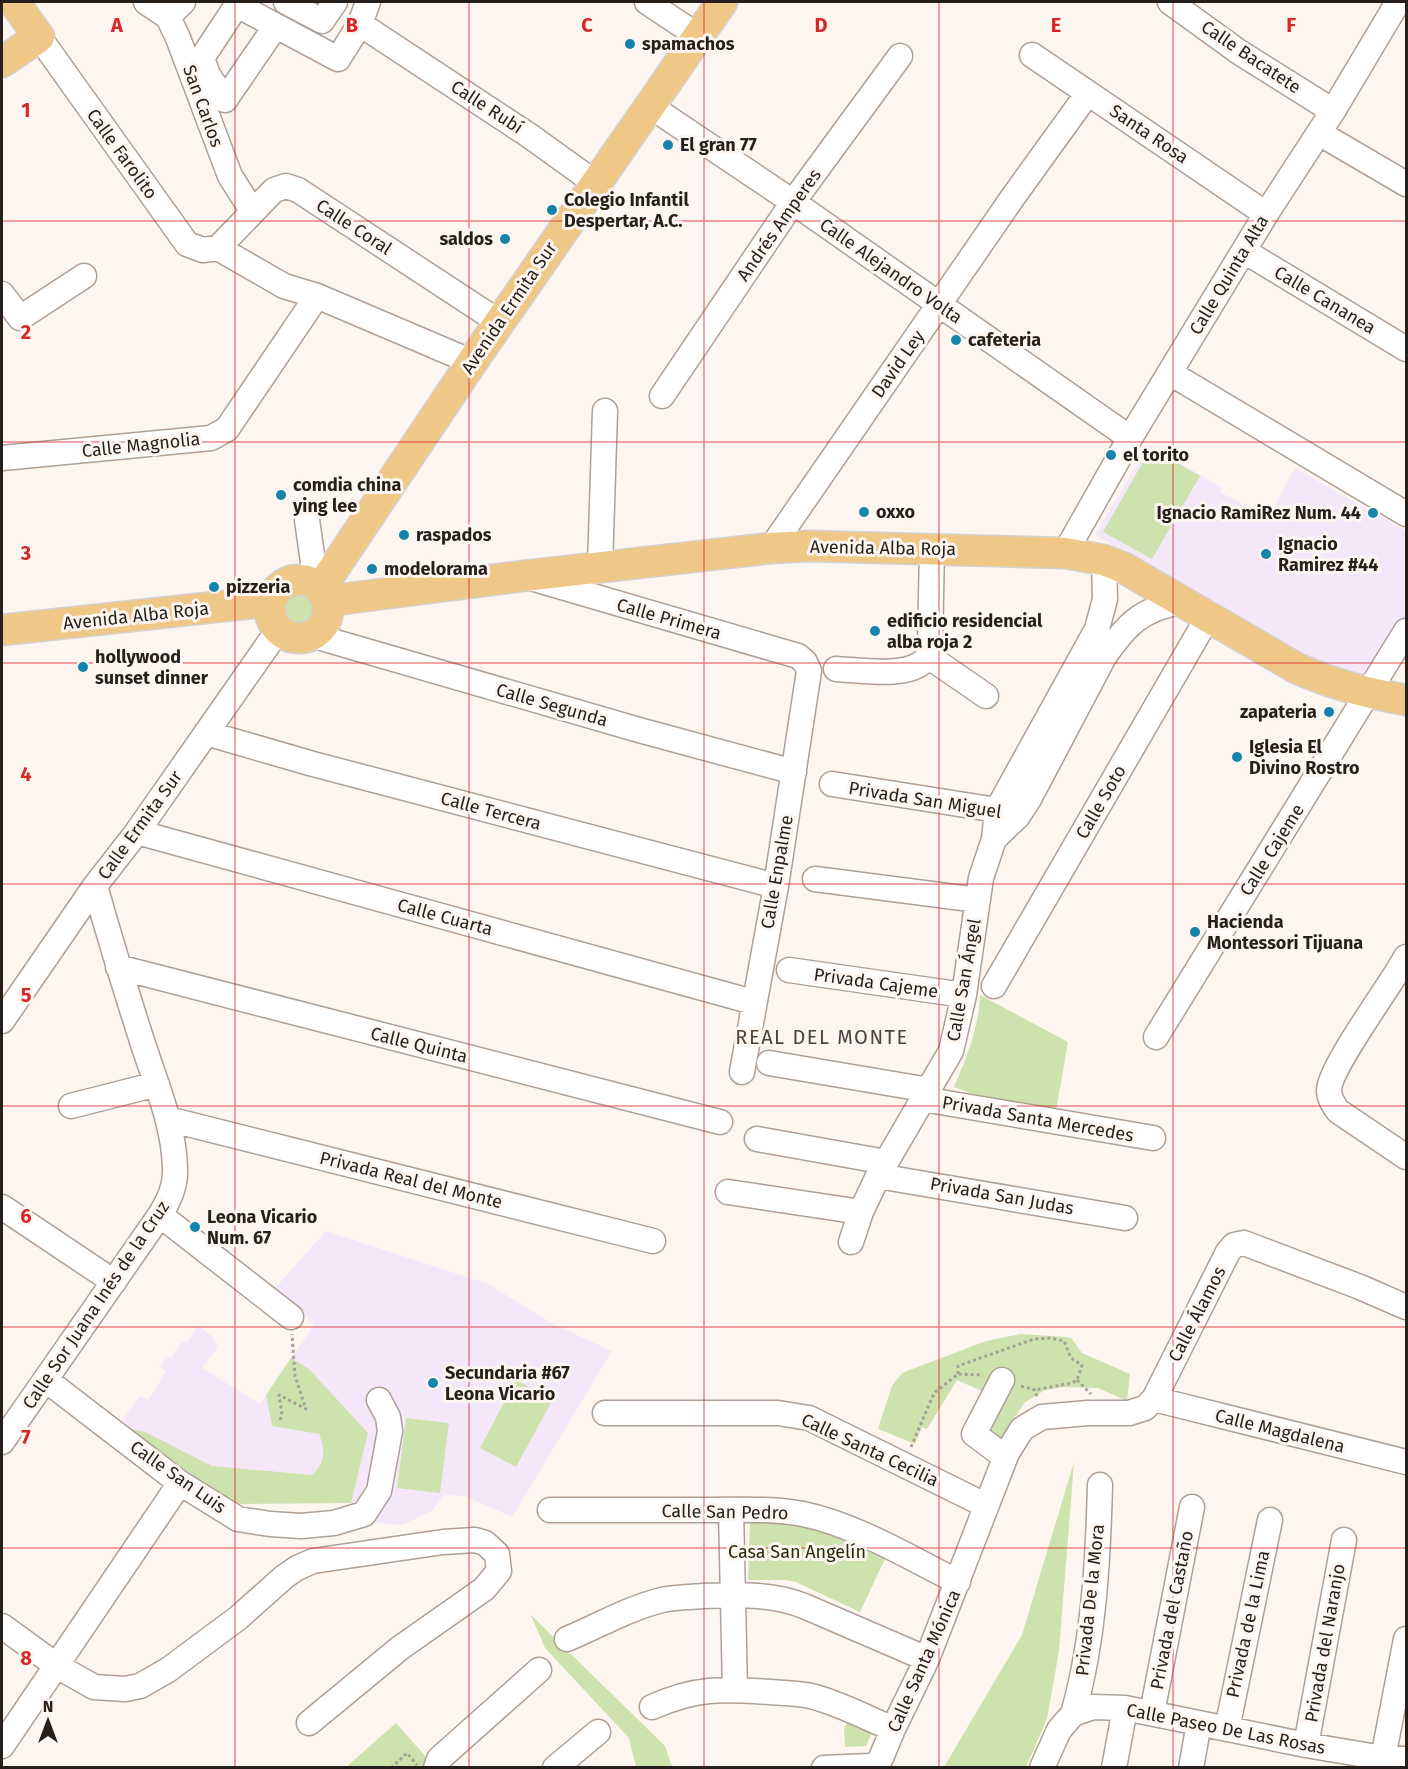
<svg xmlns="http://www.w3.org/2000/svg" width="1408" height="1769" viewBox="0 0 1408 1769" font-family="'Fira Sans',sans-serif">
  <rect width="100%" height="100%" fill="#fdf5f0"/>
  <path fill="#f5e7fa" d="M1149,445l72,42 -1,5 48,26 27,-50 111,63v87l-36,68 -38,-10 -237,-141z
    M326,1231l162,53 67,41 57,26 -100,166 -47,-21 -21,-1 -12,16 -28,13 -11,1 -20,-3 -8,-19 -133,1 -111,-82 19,-26 8,4 18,-28 -7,-6 9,-9 3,1 11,-17 5,2 11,-17 14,10 6,11 -16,21 58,36 54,-79 -38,-38z"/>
  <path fill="#cde2ac" d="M1151,448l49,28 -48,83 -49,-27z
    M279 608a20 20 0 1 1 40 0a20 20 0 1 1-40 0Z
    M980,995l88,47 -12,69 -63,-9 -39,-15c13,-31 25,-59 26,-92z
    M1020,1334l47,3 5,2 10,14 48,21 -3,27 -29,-13 -33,-1 -20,3 -21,13 -30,46 -5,1 -24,-7 19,-51 -27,-12 -30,49 -5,-2 -7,17 -37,-15 14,-43 10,-13 84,-32z
    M291,1358l18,11 59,64 -17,70 -119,1 -102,-75 15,3 67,34 100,9c13,-12 14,-25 7,-41l-47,-8 -6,-31z
    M516,1380l37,19 -37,68 -36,-19z
    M406,1418l43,5 -9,70 -43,-5z
    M1074,1462l-15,189 -12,68 -21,48h-82l78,-132z
    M750,1522l52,1 20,5 63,31 -25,53 -64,-30 -10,-2h-38z
    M531,1615l134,131 7,21h-36l-7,-29 -84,-90z
    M849,1719l24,11 -7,16 -21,1 -1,-18z
    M396,1723l39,44 -90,1z"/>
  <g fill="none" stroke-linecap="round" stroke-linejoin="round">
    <g stroke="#b09f94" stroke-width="27">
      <path id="minor" d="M146,2l22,15 10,21 52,138 23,36
        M286,2l36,19 13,-19
        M647,2l51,34
        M1170,2l69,50 94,59
        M168,17l15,-15
        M360,24l8,-22
        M275,27l-50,73 -17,-25 -6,-17 35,-53 101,54 22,-35 170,112 65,47
        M39,37l148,207 16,6 15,-2
        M1032,55l234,159
        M650,106l143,96 337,236
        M1319,133l87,51
        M218,248l56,-58 12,-4 12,4 201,132
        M218,248l66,38 33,10 155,66
        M1244,251l162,98
        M2,294l18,24 64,-42
        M1170,373l236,141
        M662,396l131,-194 107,-146
        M2,458l209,-20 16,-9 90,-133
        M306,513l7,49 13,18
        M771,548l242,-351 75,-104
        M1065,553l65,-115 136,-224 67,-103 65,-109
        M600,567l5,-156
        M531,578l267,78 7,6 4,9 -33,215 -34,186
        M311,635l328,95 155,42
        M928,656l58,40
        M836,669c22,1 65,8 84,-5 8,-4 9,-12 10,-20l2,-95
        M206,733l107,31 463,122
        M832,784l165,26 15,5
        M137,832l616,170
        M994,839l24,-23 11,-17 75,-142c22,-32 37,-48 77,-55
        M815,879l163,21
        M1406,957c-14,27 -76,109 -77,133 0,8 4,14 9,21l68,46
        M118,967l602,155
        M789,970l175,25
        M994,986l214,-369
        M2,1021l93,-135 42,-54 142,-203
        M1156,1037l250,-406
        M769,1063l160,27
        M923,1099l230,39
        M71,1106l86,-22
        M168,1119l485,122
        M757,1139l129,23
        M878,1176l247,42
        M728,1192l133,20
        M2,1207l112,75
        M160,1215l131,102
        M851,1242l10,-30 17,-36 73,-125 13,-56 17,-117 13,-39 3,-29 100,-181 8,-30 -1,-39
        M46,1380l134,103 58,36 32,5 31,2 33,-3 30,-9 15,-23 11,-60 -2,-14 -9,-17
        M1002,1380l-28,54 31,23
        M1154,1399l252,63
        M605,1413h173l31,5 176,87
        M2,1442l158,-227c9,-15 16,-29 15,-47 -1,-43 -19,-84 -32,-124 -17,-53 -33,-105 -48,-158
        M550,1510c52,0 104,0 156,0 32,0 66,-2 97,4 53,11 107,44 155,68
        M731,1510l4,180
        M2,1626l55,40 37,21 31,2 15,-3 28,-16 70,-52 46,-41 13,-9 16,-7 130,-19 32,-2 10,3 12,11 2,17 -15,18 -84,59 -91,75
        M567,1639c31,-13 62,-31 95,-39 13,-3 28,-3 41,-4 35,-1 68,-3 101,10l123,53
        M652,1707c45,-20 70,-18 118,-15 13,1 28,1 41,4 28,7 56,22 82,33
        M1152,1713l40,-206
        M1073,1714c21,-74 25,-153 27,-229
        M1227,1729l43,-209
        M1306,1745l38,-205
        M2,1746l178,-263
        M1383,1758l23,-119
        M436,1768l3,-9 100,-89
        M555,1768l43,-36
        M824,1768l46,-2 7,-2 4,-6 12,-29 34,-70 80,-206 15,-24 20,-12 46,-4h41l16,-5 9,-9 74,-147 6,-7 10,-2 116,44 46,20
        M1042,1768l17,-38 14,-16 20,-7 32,1 181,37 77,13 23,1
        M1114,1768l11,-60
        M1191,1768l8,-45"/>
    </g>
    <g stroke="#d4d2d1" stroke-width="33">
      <path id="major" d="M2,62l37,-25 -25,-35
        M270 609a29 29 0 1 1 58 0a29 29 0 1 1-58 0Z
        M320,589l152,-227 250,-360
        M327,601l196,-25 248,-28 38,-2 256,7 39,7 20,8 174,101c38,16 68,24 108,31
        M2,630l269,-29"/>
    </g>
    <path stroke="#a69f9a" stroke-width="3" stroke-dasharray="3 3" stroke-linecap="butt" d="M958,1374v-8l76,-27 17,-1 13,3 7,17 11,7 -5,15 -5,3 -37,7
      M1077,1380l14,14
      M1021,1386l14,4 2,8
      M280,1420l2,-5 -3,-20 27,14 -11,-33 -3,-42
      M911,1447l23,-54 24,-19 25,1
      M391,1768l16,-15 10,12"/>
    <use href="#minor" stroke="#fff" stroke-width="24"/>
    <use href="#major" stroke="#efc786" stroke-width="30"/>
  </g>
  <path fill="none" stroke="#d62828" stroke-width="1.5" stroke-opacity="0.55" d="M235,2v1766M469,2v1766M704,2v1766M939,2v1766M1173,2v1766M2,221h1404M2,442h1404M2,663h1404M2,884h1404M2,1106h1404M2,1327h1404M2,1548h1404"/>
  <g fill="#1583aa" stroke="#fdf5f0" stroke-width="2">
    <circle cx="630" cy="44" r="6"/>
    <circle cx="668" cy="145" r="6"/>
    <circle cx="552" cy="210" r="6"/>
    <circle cx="505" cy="239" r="6"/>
    <circle cx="956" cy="340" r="6"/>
    <circle cx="1111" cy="455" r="6"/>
    <circle cx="281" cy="495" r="6"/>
    <circle cx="864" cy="512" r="6"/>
    <circle cx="1373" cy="513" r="6"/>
    <circle cx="404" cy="535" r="6"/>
    <circle cx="1266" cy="554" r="6"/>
    <circle cx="372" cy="569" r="6"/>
    <circle cx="214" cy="587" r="6"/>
    <circle cx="875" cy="631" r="6"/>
    <circle cx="83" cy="667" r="6"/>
    <circle cx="1329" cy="712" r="6"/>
    <circle cx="1237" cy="757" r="6"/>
    <circle cx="1195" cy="932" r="6"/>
    <circle cx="195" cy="1227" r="6"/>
    <circle cx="433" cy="1383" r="6"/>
  </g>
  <g text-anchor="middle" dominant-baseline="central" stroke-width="6" stroke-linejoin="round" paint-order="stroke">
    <g font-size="18" font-weight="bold" fill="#261f1b" stroke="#fdf5f0" text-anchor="start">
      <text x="642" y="44">spamachos</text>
      <text x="680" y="145">El gran 77</text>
      <text x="564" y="200">Colegio Infantil<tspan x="564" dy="21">Despertar, A.C.</tspan></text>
      <text x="493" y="239" text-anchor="end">saldos</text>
      <text x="968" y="340">cafeteria</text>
      <text x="1123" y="455">el torito</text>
      <text x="293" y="485">comdia china<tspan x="293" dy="21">ying lee</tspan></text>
      <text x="876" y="512">oxxo</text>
      <text x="1361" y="513" text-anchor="end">Ignacio RamiRez Num. 44</text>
      <text x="416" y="535">raspados</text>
      <text x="1278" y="544">Ignacio<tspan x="1278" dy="21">Ramirez #44</tspan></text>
      <text x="384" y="569">modelorama</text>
      <text x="226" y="587">pizzeria</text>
      <text x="887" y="621">edificio residencial<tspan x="887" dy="21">alba roja 2</tspan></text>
      <text x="95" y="657">hollywood<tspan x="95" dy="21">sunset dinner</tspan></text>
      <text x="1317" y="712" text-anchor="end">zapateria</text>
      <text x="1249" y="747">Iglesia El<tspan x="1249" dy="21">Divino Rostro</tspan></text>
      <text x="1207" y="922">Hacienda<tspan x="1207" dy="21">Montessori Tijuana</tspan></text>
      <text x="207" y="1217">Leona Vicario<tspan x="207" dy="21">Num. 67</tspan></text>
      <text x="445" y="1373">Secundaria #67<tspan x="445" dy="21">Leona Vicario</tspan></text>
    </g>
    <g font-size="18" fill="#261f1b" stroke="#fdf5f0">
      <text transform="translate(1251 57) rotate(34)">Calle Bacatete</text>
      <text transform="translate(203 106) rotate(70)">San Carlos</text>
      <text transform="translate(487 107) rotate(33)">Calle Rubí</text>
      <text transform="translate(1149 134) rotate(34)">Santa Rosa</text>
      <text transform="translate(122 154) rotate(54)">Calle Farolito</text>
      <text transform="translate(779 225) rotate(-55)">Andrés Amperes</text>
      <text transform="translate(354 227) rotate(33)">Calle Coral</text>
      <text transform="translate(891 271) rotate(35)">Calle Alejandro Volta</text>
      <text transform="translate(1229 275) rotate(-59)">Calle Quinta Alta</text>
      <text transform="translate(1325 300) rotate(31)">Calle Cananea</text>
      <text transform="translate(509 308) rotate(-56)">Avenida Ermita Sur</text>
      <text transform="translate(898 364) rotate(-55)">David Ley</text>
      <text transform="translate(141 445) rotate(-6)">Calle Magnolia</text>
      <text transform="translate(883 548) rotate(1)">Avenida Alba Roja</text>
      <text transform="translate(136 616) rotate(-6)">Avenida Alba Roja</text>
      <text transform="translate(669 619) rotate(16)">Calle Primera</text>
      <text transform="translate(552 705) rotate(16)">Calle Segunda</text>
      <text transform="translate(925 800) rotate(9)">Privada San Miguel</text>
      <text transform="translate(1101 802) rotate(-60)">Calle Soto</text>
      <text transform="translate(491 811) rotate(15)">Calle Tercera</text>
      <text transform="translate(140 825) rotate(-54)">Calle Ermita Sur</text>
      <text transform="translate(1272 850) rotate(-58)">Calle Cajeme</text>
      <text transform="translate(777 872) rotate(-80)">Calle Enpalme</text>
      <text transform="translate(445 917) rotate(15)">Calle Cuarta</text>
      <text transform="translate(964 980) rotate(-80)">Calle San Ángel</text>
      <text transform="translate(876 983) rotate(8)">Privada Cajeme</text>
      <text transform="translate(419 1045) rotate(14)">Calle Quinta</text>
      <text transform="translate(1038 1119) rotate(10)">Privada Santa Mercedes</text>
      <text transform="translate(411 1180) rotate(14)">Privada Real del Monte</text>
      <text transform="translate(1002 1196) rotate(10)">Privada San Judas</text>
      <text transform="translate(96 1305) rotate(-56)">Calle Sor Juana Inés de la Cruz</text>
      <text transform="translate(1197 1314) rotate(-63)">Calle Álamos</text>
      <text transform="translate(1280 1431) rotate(14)">Calle Magdalena</text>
      <text transform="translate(870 1450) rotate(25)">Calle Santa Cecilia</text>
      <text transform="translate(178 1477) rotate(35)">Calle San Luis</text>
      <text transform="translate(725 1512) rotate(1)">Calle San Pedro</text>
      <text transform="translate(1090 1600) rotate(-84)">Privada De la Mora</text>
      <text transform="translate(1172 1610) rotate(-79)">Privada del Castaño</text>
      <text transform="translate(1248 1624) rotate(-78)">Privada de la Lima</text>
      <text transform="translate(1325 1643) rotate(-80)">Privada del Naranjo</text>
      <text transform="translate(924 1661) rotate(-66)">Calle Santa Mónica</text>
      <text transform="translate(1226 1729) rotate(11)">Calle Paseo De Las Rosas</text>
    </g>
    <g font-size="18" fill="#222f06" stroke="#fdf5f0">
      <text x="797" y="1552">Casa San Angelín</text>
    </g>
    <g font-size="20" letter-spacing="1.5" fill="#52433a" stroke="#fdf5f0">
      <text x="822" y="1037">REAL DEL MONTE</text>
    </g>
  </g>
  <g font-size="20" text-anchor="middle" font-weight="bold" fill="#d62828" stroke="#fdf5f0" stroke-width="6" stroke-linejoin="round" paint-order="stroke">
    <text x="117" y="32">A</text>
    <text x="352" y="32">B</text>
    <text x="587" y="32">C</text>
    <text x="821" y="32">D</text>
    <text x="1056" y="32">E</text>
    <text x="1291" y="32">F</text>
    <text x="26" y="117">1</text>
    <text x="26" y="339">2</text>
    <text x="26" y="560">3</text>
    <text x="26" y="781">4</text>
    <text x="26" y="1002">5</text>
    <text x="26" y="1223">6</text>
    <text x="26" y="1444">7</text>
    <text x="26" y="1665">8</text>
  </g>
  <rect width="1408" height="1769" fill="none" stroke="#261f1b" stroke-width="6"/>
  <g transform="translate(48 1721)" stroke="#fdf5f0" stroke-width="4.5" paint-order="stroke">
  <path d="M0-4.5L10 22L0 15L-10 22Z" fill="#261f1b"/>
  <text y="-9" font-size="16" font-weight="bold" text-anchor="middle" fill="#261f1b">N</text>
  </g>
</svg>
